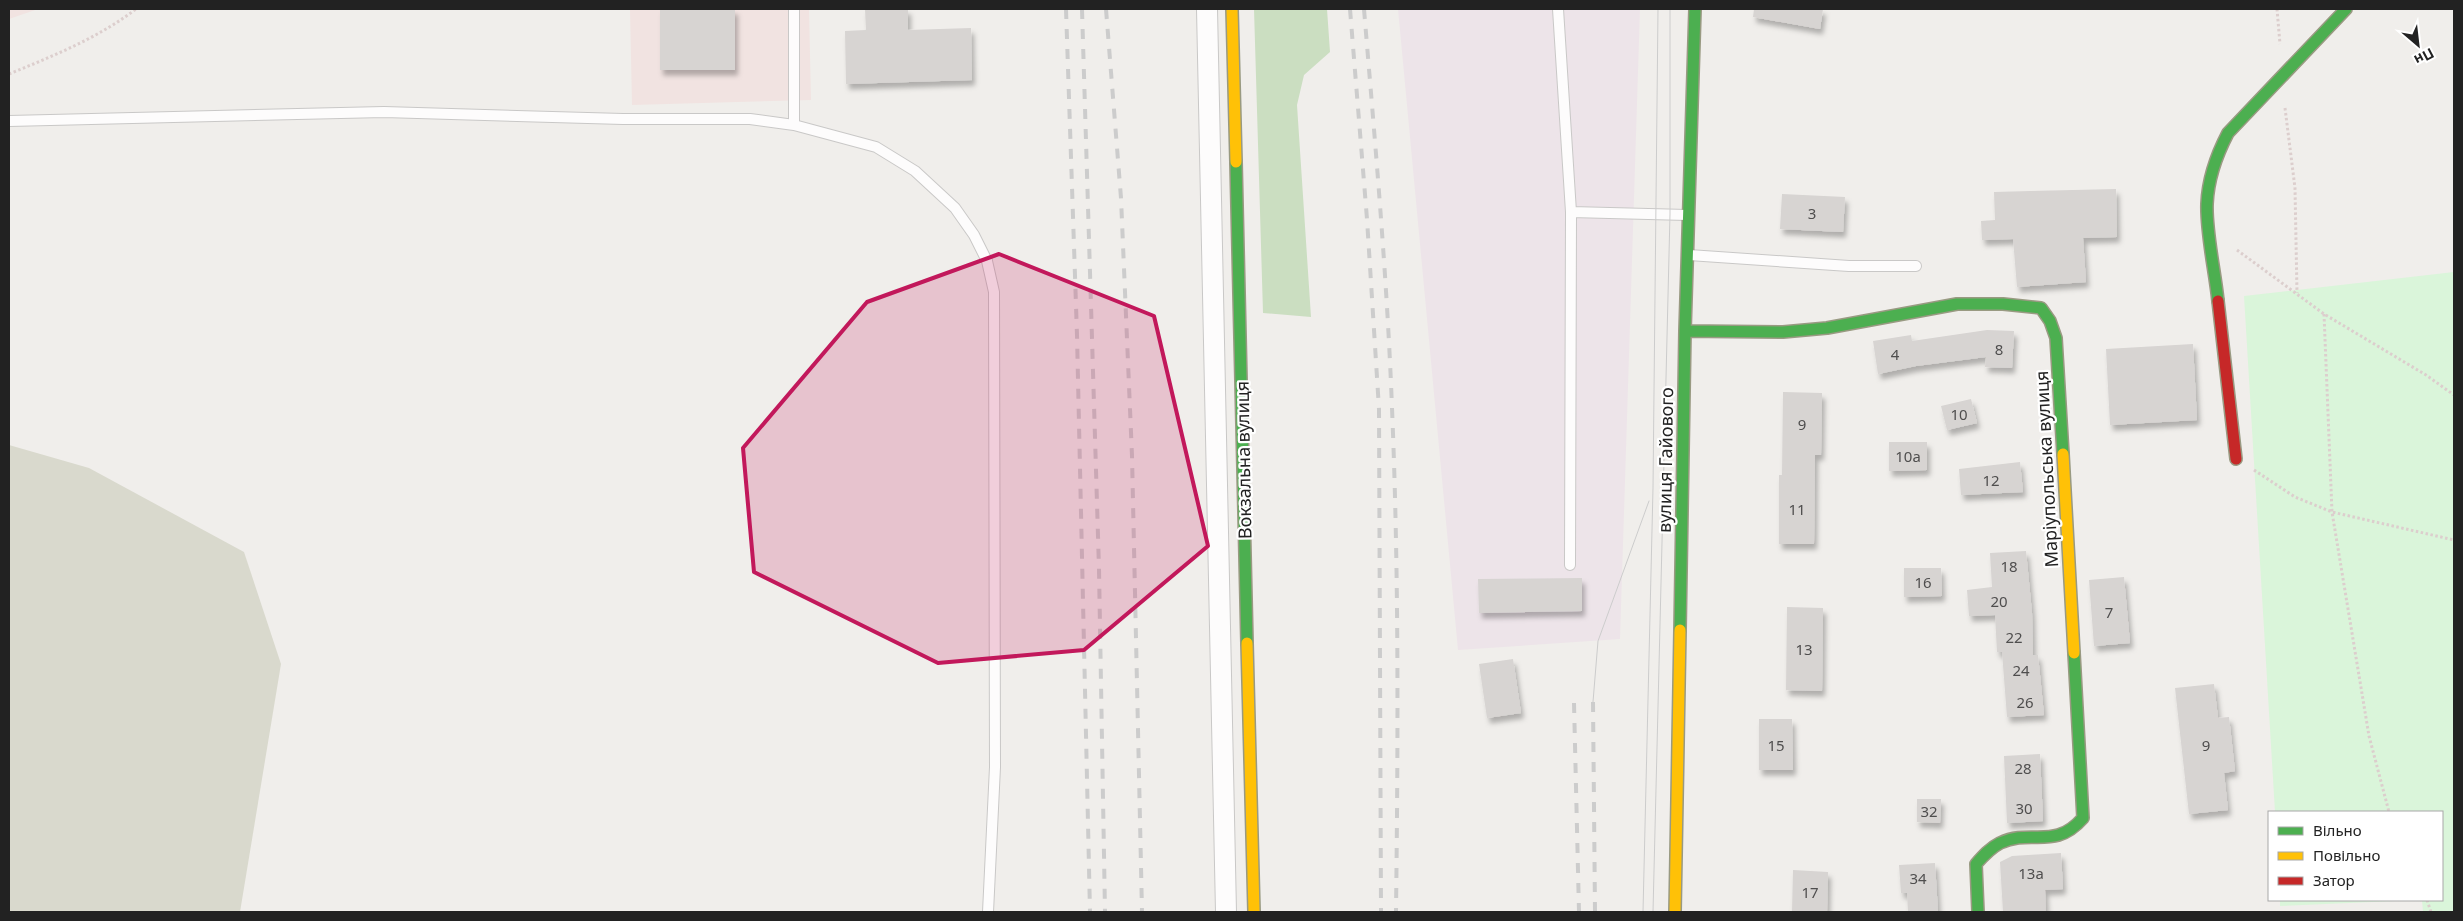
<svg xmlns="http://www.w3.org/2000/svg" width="2463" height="921" viewBox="0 0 2463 921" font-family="'Noto Sans',sans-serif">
  <defs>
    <filter id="shadow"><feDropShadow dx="3" dy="5.5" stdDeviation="2.5" flood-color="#0004"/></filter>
  </defs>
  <rect width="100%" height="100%" fill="#f0eeeb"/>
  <path fill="#f1e3e1" d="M9,9h29l-29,10z
    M630,9h179l2,91 -179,5z"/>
  <path fill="#ede4e9" d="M1398,9h242l-20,630 -162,11z"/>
  <path fill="#d9d9cd" d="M9,445l80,23 155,84 37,112 -41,248h-231z"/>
  <path fill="#cbdec1" d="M1254,9h73l3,43 -26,23 -7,30 14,212 -48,-4z"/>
  <path fill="#daf5da" d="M2454,272v640h-31l-1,-12h20v-88h-167l-31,-516z
    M2280,900h137l-137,6z"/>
  <path fill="#d7d4d2" filter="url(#shadow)" d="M660,9h75v61h-75z
    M865,9h43v21l63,-2 1,52 -126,4 -1,-53 21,-1z
    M1754,9h69l-3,20 -67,-12z
    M2116,189l1,48 -34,1 3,44 -69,5 -4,-48 -31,1 -1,-19 14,-1 -1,-28z
    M1782,194l63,3 -2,35 -63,-3z
    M1987,330l27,1 -2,37 -27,-1 1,-10 -70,9 -38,8 -5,-33 38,-6 1,6z
    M2193,344l4,76 -87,5 -4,-76z
    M1783,392l39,1 -1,62h-6l-1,89h-35v-69h3z
    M1971,399l6,24 -30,7 -6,-24z
    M1889,442h38v28l-38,1z
    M2020,462l3,30 -62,3 -2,-26z
    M2026,551l6,62 1,42h5l6,60 -37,2 -5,-65h-5l-2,-37 -26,1 -2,-26 25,-3 -2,-34z
    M1904,568h37l1,28 -38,1z
    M2124,577l6,66 -36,3 -5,-66z
    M1582,578v33l-103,2 -1,-34z
    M1787,607l36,1 -1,83 -36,-1z
    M1513,659l8,54 -34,5 -8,-54z
    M2214,684l4,34 11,-1 6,54 -11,2 4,37 -39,4 -14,-126z
    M1759,719h33l1,51h-34z
    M2040,754l3,67 -36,2 -3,-67z
    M1917,799h24l-1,24 -23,-1z
    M2061,853l2,36 -18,1 1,22h-43l-3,-50 12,-6z
    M1935,863l3,49h-30l-1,-19h-6l-2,-28z
    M1793,870l35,2 -1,40h-35z"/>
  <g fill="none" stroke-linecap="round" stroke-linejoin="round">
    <g stroke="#c9c8c7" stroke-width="12">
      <path id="lane" d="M1558,9l13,203 -1,353
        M9,121l375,-9 239,7h127l44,6 82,22 39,24 40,37 19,27 13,26 7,31 1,475 -7,145
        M794,125v-116
        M1571,212l116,3
        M1689,255l160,11h67"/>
    </g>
    <g stroke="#c9c8c7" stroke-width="22">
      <path id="street" d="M1207,9l19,903"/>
    </g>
    <g stroke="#999a82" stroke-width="14">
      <path id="fast" d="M1236,162l11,481
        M2218,301c-3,-30 -12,-68 -11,-97 1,-25 10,-50 21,-71l118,-124
        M1685,331l98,1 44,-4 130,-24h46l38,4 9,13 6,17 7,116
        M1680,630l5,-299 10,-322
        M1978,912l-2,-48c7,-8 14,-16 24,-21 32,-15 54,8 83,-25l-9,-165"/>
    </g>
    <g stroke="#999a82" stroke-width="14">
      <path id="slow" d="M1232,9l4,153
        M2063,454l11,199
        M1247,643l7,269
        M1675,912l5,-282"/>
    </g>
    <g stroke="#999a82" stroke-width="14">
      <path id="jam" d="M2218,301l18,158"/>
    </g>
    <path stroke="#dccecd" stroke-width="3" stroke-dasharray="2.5 2.5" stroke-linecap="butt" d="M2277,9l3,35
      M9,74c44,-18 89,-36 127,-65
      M2285,108l10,80 2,105
      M2237,250l87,64 102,61 28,20
      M2324,314l8,198 37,224 20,76
      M2254,470l41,27 37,15 122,28
      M2427,900l4,12"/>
    <use href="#lane" stroke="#fdfcfc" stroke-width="10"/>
    <use href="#street" stroke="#fdfcfc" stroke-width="20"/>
    <use href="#fast" stroke="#4caf50" stroke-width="11"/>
    <use href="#slow" stroke="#ffc107" stroke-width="11"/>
    <use href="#jam" stroke="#c62828" stroke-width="11"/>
    <path stroke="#ccc" stroke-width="1" d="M1593,702l5,-61 51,-140
      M1643,912l10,-424 5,-479
      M1653,912l17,-698v-205"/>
    <path stroke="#ccc" stroke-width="4" stroke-dasharray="10 10" stroke-linecap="butt" d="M1066,9l11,326 13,577
      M1082,9l17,560 6,343
      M1106,9l15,189 11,258 10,456
      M1350,9l17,210 12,190 2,503
      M1364,9c11,133 23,266 28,399 7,168 6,336 4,504
      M1593,702l2,210
      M1574,703l5,209"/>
  </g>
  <path fill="#c2185b" fill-opacity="0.2" stroke="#c2185b" stroke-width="4" stroke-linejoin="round" d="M999,254l155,62 54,230 -124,104 -146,13 -184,-91 -11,-124 124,-146z"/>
  <g text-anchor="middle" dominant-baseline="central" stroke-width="4.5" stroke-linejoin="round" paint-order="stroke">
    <g font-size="15" fill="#4f4e4e">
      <text x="1812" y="213">3</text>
      <text x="1999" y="349">8</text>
      <text x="1895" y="354">4</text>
      <text x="1959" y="414">10</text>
      <text x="1802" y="424">9</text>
      <text x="1908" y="456">10а</text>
      <text x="1991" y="480">12</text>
      <text x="1797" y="509">11</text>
      <text x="2009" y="566">18</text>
      <text x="1923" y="582">16</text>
      <text x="1999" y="601">20</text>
      <text x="2109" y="612">7</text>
      <text x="2014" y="637">22</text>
      <text x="1804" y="649">13</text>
      <text x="2021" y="670">24</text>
      <text x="2025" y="702">26</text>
      <text x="1776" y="745">15</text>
      <text x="2206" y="745">9</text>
      <text x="2023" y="768">28</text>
      <text x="2024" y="808">30</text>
      <text x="1929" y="811">32</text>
      <text x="2031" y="873">13а</text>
      <text x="1918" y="878">34</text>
      <text x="1810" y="892">17</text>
    </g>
    <g font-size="18" fill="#222" stroke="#fff">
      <text transform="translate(1243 460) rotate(-91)">Вокзальна вулиця</text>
      <text transform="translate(1665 460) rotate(-89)">вулиця Гайового</text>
      <text transform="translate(2046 469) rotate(-93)">Маріупольська вулиця</text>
    </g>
  </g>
  <rect width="2463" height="921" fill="none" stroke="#222222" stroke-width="20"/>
  <rect x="2268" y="811" width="175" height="90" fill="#ffffff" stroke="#a7a7a7"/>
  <rect x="2278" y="827" width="25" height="8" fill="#4caf50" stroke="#a7a7a7"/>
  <text x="2313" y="836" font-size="15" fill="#222222">Вільно</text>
  <rect x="2278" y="852" width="25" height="8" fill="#ffc107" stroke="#a7a7a7"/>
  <text x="2313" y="861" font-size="15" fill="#222222">Повільно</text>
  <rect x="2278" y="877" width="25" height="8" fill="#c62828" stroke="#a7a7a7"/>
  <text x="2313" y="886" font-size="15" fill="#222222">Затор</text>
  <g transform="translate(2418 45) rotate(152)" stroke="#ffffff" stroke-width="4" paint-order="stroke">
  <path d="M0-4L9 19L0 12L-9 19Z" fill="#222222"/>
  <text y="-8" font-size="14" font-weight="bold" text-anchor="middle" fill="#222222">Пн</text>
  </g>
</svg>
